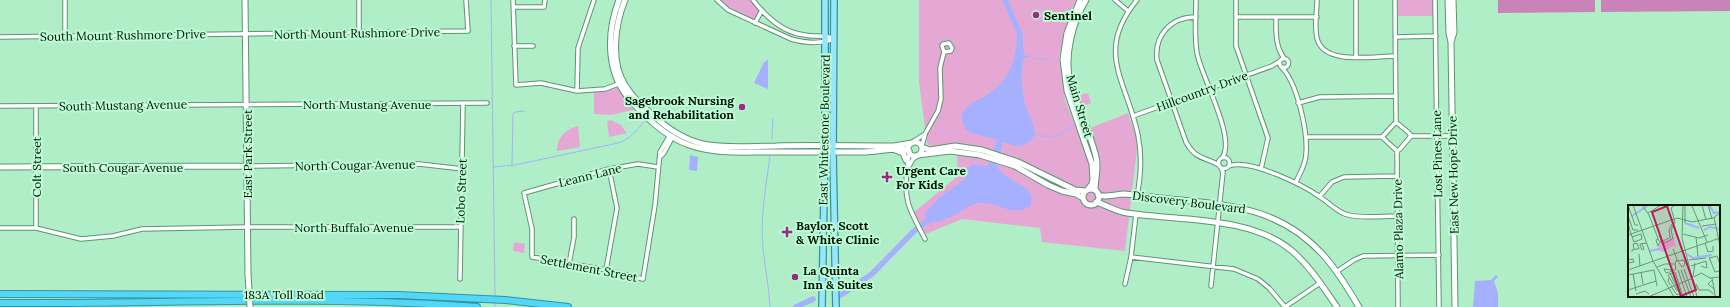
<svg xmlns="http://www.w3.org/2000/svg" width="1730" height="307" viewBox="0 0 1730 307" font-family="Lora,serif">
  <rect width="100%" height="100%" fill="#b0eec7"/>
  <path fill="#e5a8d5" d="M720,0h31l8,11 -3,7 -3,1 -28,-14z
    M919,0h158l-6,10 -12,47 6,43 13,33 50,-20 10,28 -13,110 -83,-9 -2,-14 -78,-9 -36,15 -12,-22 44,-36 -1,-21 -30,-11 -8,-62z
    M1398,0h35l1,16h-36z
    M617,88l19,21 -25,6 -17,-1v-22z
    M1088,93l3,10 -9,4 -4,-11z
    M611,120l10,5 6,8 -18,4 -2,-16z
    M578,126l2,21 -23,4c0,-13 8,-22 21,-25z
    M514,242l11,2 -1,9 -11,-2z"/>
  <path fill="#ca83b8" d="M1498,0h97v12l-97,1z
    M1601,0h129v11l-129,1z"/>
  <path fill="#a5b1fe" d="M1020,34l2,3 2,18 6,1 -2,2 -4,-1c-3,13 -3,30 0,43 2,14 19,32 5,42 -9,7 -17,3 -26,0l-6,24c5,13 29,17 34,29 1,2 0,7 0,10 -19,14 -29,-3 -50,-2 -11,0 -18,8 -28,13 -6,3 -16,6 -23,7l-6,-9 15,-16 25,-18 4,-12 5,-4 13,2 2,-1 9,-25 -26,-7 -6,-4 -4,-13c7,-14 14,-13 26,-21 22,-15 28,-31 30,-58z
    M768,60v29l-14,-6 10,-21z
    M690,155l8,2 -1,14 -8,-1z
    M1496,275l2,2 -4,4 4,12v14h-25l2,-26 16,-1z"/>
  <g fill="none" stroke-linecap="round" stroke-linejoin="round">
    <path stroke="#a5b1fe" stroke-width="1" d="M491,0l4,297
      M1034,58l13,2
      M654,111h1
      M1034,134c10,2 21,6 29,-1 4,-3 6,-6 11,-8
      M772,139l1,-20
      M512,165l1,-51 2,-2 9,-1
      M493,167l22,-2 103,-22c11,-3 18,-12 26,-21
      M495,307v-4
      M770,307c-1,-20 -5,-39 -7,-59 -3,-31 3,-62 7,-92"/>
    <path stroke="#a5b1fe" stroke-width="5.5" d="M1005,0l15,34v6
      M841,295l31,-21 42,-43 20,-15
      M796,307l17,-8"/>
    <g stroke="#5a9672" stroke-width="5.5">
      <path id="street" d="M65,0v36
        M359,0v33
        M513,0l3,85 25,-2 36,8 28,-2 13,-5
        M717,0l11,10 63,29c14,4 29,5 43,0
        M753,0c13,17 30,33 52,35 9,2 18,0 28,3
        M1115,0l13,11
        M1137,0c-43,52 -10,81 1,135 4,20 3,41 -1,61
        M1196,0c0,17 -2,35 1,53 4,23 40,86 25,105
        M1236,0v46l32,92 -7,31
        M1317,0c0,12 -3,26 0,38 6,28 57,18 78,18
        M1356,0v57
        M1395,0l1,122
        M1435,0l4,307
        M514,7h30l1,-7
        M1196,17c-25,0 -42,18 -39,43l29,82c11,19 18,14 33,23
        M1236,17h81
        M1276,17c0,15 -1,29 8,41
        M755,23l7,-13
        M0,37l468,-6 -2,-31
        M1395,37l41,-1
        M514,46h19
        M1279.5 63a4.5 4.5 0 1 1 9 0a4.5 4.5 0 1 1-9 0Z
        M1281,67c16,14 27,65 25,87 0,10 -6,19 -10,28
        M577,91l1,-43 16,-48
        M1298,103l22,-6 76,-1
        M0,106l487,-3
        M1133,116l139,-50 8,-5
        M1396,122l13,11 2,3 -11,13 -3,2 -15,-14z
        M1411,136h41
        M1306,137h76
        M914,141l11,-7 13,-23 3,-12 -1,-31 4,-16 -2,-6 1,-2 6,-1 3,5 -1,3 -7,1
        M922,145l3,-10
        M1397,151l1,156
        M910,153c-3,6 -2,11 -3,18 -4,31 4,41 18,68
        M660,157l4,-4 9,-17
        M1218.5 163a5.5 5.5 0 1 1 11 0a5.5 5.5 0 1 1-11 0Z
        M247,166l172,-2 44,5
        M1229,166c20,-8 74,19 91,31 8,5 16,14 25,17 13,5 38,2 52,2
        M658,167l-20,-3 -29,5 -85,24 8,36v28l74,13 37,9 12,-74 5,-53 10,-17
        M908,168l5,-9 4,-3
        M1320,196l12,-14 12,-5 53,-1
        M0,228h36l45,11 32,-3 29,-7 105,-2h213
        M36,228v-122
        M1131,257l103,12 24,10 11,9 16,19 35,-24
        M569,264l5,-27v-18
        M606,270l11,-62 -8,-39
        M1336,272l18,-12 9,-4 76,-1
        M460,279l3,-176
        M1125,284l6,-27 5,-43
        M1211,286l12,-114 -2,-4"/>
    </g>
    <g stroke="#5a9672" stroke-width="7">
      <path id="secondary" d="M245,0l3,274
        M619,0c-13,34 -13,75 13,102 16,18 34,35 57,43 25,9 53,7 78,7 33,0 65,0 97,0 14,0 33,-6 45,-1
        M625,0c-10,24 -15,62 0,85 7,12 18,22 29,31 14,13 29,23 49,28 24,5 49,2 73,2 39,-1 78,0 118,0l18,-3
        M1080,0l-13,33 -4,26 4,32 25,73 1,15 -1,5 -4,5
        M1086,0c-14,23 -22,56 -16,82 7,26 20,49 26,75 3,11 -1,22 -1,33
        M1448,0l1,33 2,9
        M1453,0l1,32 -3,10 4,265
        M908 149a7 7 0 1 1 14 0a7 7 0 1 1-14 0Z
        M922,147l8,3 25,-4 27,4 36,12 57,28 10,1
        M895,150l8,3 3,7
        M918,155l32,-4 30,4 35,11 33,19 14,6 14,3 7,4
        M0,167l247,-1
        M1083 197a8 8 0 1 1 16 0a8 8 0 1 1-16 0Z
        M1098,195c9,3 17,-1 27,-1 9,1 18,2 27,3 66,8 125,5 173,60 13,15 24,33 34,50
        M1096,202c11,3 20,10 31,11 51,8 123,3 164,37 19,16 32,37 46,57"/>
    </g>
    <g stroke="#3592a2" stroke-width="8">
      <path id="primary" d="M834,0l-1,152 3,155
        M822,307l3,-166v-141"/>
    </g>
    <g stroke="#3592a2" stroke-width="8">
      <path id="highway" d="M0,294l399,1 106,5 63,7
        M0,303c159,1 319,-8 477,4"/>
    </g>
    <use href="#street" stroke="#fff" stroke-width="3.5"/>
    <use href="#secondary" stroke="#fff" stroke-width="5"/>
    <use href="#primary" stroke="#97e7fa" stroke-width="5.5"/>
    <use href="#highway" stroke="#52d7f6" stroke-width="6"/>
    <g stroke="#5a9672" stroke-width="7" stroke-linecap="butt">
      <path id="secondary-bridge" d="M248,274l2,33"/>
    </g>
    <use href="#secondary-bridge" stroke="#fff" stroke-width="5"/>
  </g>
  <g fill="#9b2986" stroke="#bdfcd4" stroke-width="1.5">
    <circle cx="1036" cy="15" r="4"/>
    <circle cx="742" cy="107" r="4"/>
    <path d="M885 171h4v4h4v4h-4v4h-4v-4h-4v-4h4z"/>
    <path d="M785 226h4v4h4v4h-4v4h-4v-4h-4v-4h4z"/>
    <circle cx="795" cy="277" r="4"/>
  </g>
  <g text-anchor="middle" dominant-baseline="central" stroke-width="4" stroke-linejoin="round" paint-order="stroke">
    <g font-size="12" font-weight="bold" fill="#001105" stroke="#bdfcd4" text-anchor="start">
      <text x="1044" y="15">Sentinel</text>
      <text x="734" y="100" text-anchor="end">Sagebrook Nursing<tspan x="734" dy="14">and Rehabilitation</tspan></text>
      <text x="896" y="170">Urgent Care<tspan x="896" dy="14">For Kids</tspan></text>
      <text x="796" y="225">Baylor, Scott<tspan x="796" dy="14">&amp; White Clinic</tspan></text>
      <text x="803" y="270">La Quinta<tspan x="803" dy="14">Inn &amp; Suites</tspan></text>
    </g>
    <g font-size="12" fill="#001105" stroke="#bdfcd4">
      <text transform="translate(357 33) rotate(-1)">North Mount Rushmore Drive</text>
      <text transform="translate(123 35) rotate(-1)">South Mount Rushmore Drive</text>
      <text transform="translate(1202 91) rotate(-20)">Hillcountry Drive</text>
      <text x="367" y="104">North Mustang Avenue</text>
      <text transform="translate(123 105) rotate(-1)">South Mustang Avenue</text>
      <text transform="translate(1080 106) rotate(73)">Main Street</text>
      <text transform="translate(824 130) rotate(-89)">East Whitestone Boulevard</text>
      <text transform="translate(247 154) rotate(-90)">East Park Street</text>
      <text transform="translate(1437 154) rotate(-91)">Lost Pines Lane</text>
      <text transform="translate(355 165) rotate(-1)">North Cougar Avenue</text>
      <text transform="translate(36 167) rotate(-90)">Colt Street</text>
      <text x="123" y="167">South Cougar Avenue</text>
      <text transform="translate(590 175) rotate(-14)">Leann Lane</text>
      <text transform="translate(1453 175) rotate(-91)">East New Hope Drive</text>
      <text transform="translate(461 191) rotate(-88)">Lobo Street</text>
      <text transform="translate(1189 202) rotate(7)">Discovery Boulevard</text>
      <text x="354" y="227">North Buffalo Avenue</text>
      <text transform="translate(1398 229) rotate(-91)">Alamo Plaza Drive</text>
      <text transform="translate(589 268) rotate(11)">Settlement Street</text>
      <text x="284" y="294">183A Toll Road</text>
    </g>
  </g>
  <g transform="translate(1628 205)">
    <rect width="92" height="92" fill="#b0eec7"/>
    <path d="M46,32l2,11 -3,-2 -10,6 -6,-2 3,-7z" fill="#e5a8d5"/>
    <path fill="none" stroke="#a5b1fe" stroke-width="2" d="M81,0l5,8 6,-1M4,11l17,-11M57,18l14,5M76,25l6,-3 10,2M22,46l13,-3M59,49l6,4 19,-3"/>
    <path fill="none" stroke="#6a9679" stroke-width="1" d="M0,0l7,20h3M5,0l20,56 21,36M14,0l7,10 10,26 6,2 7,-4M55,0l-1,33 15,59M74,0l4,15M80,0l4,14M64,1l15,36M20,8l13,-8M0,11l5,14h5M86,12l6,29M57,15l7,2 21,-4 7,-5M0,18l3,11 3,8 8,-3 -1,-5 -9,3M57,18v-18M74,21l14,-2M55,29l16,4 9,-3M0,30l49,-17 8,2M31,31l4,5 8,-4M42,32l-1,-7 3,-6M68,32l2,19M30,34l-2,1 2,6 2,-4M45,34l-2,-9 4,-8 -4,-14 4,-3M77,38l3,9 5,-1v-5M14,39l2,5 -2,1 -2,-5v-1l7,-1M4,47v-2l4,-1h3l-2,-6 -4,1 1,5M11,49l1,12M81,52l6,15 5,-1M82,53l7,-2 3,9M61,55l17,-2M48,56l8,-1 1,5 -3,2 -4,-6M0,58l6,-1 -1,-3 -5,1M63,61l15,-5 1,7 -6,-2M29,62l8,-3h10l2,-5 -4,-10M56,64l10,28M0,65l92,-32M45,65l-9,-1 2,4 4,-1 3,-2h2l1,-1 -1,-5M50,65l9,27M53,65l10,27M13,67l2,12M42,68l11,24M5,69l3,17M0,70l26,-5 3,16M65,72l2,-14M66,72l7,-4 9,5 10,-1M41,73l-1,3 8,13 4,1M84,73l3,16M84,75l-4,4 6,5M68,79l3,6h10l8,7M0,85l28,-9M49,86l-9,-16 7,-3 8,25M8,89l9,-3 4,3M20,92l45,-19M74,92h13"/>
    <path fill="#c2185b" fill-opacity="0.15" stroke="#c2185b" stroke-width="2" d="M39,1l29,84 -15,6 -29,-84z"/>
    <rect width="92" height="92" fill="none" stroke="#001105" stroke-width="2"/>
  </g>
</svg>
